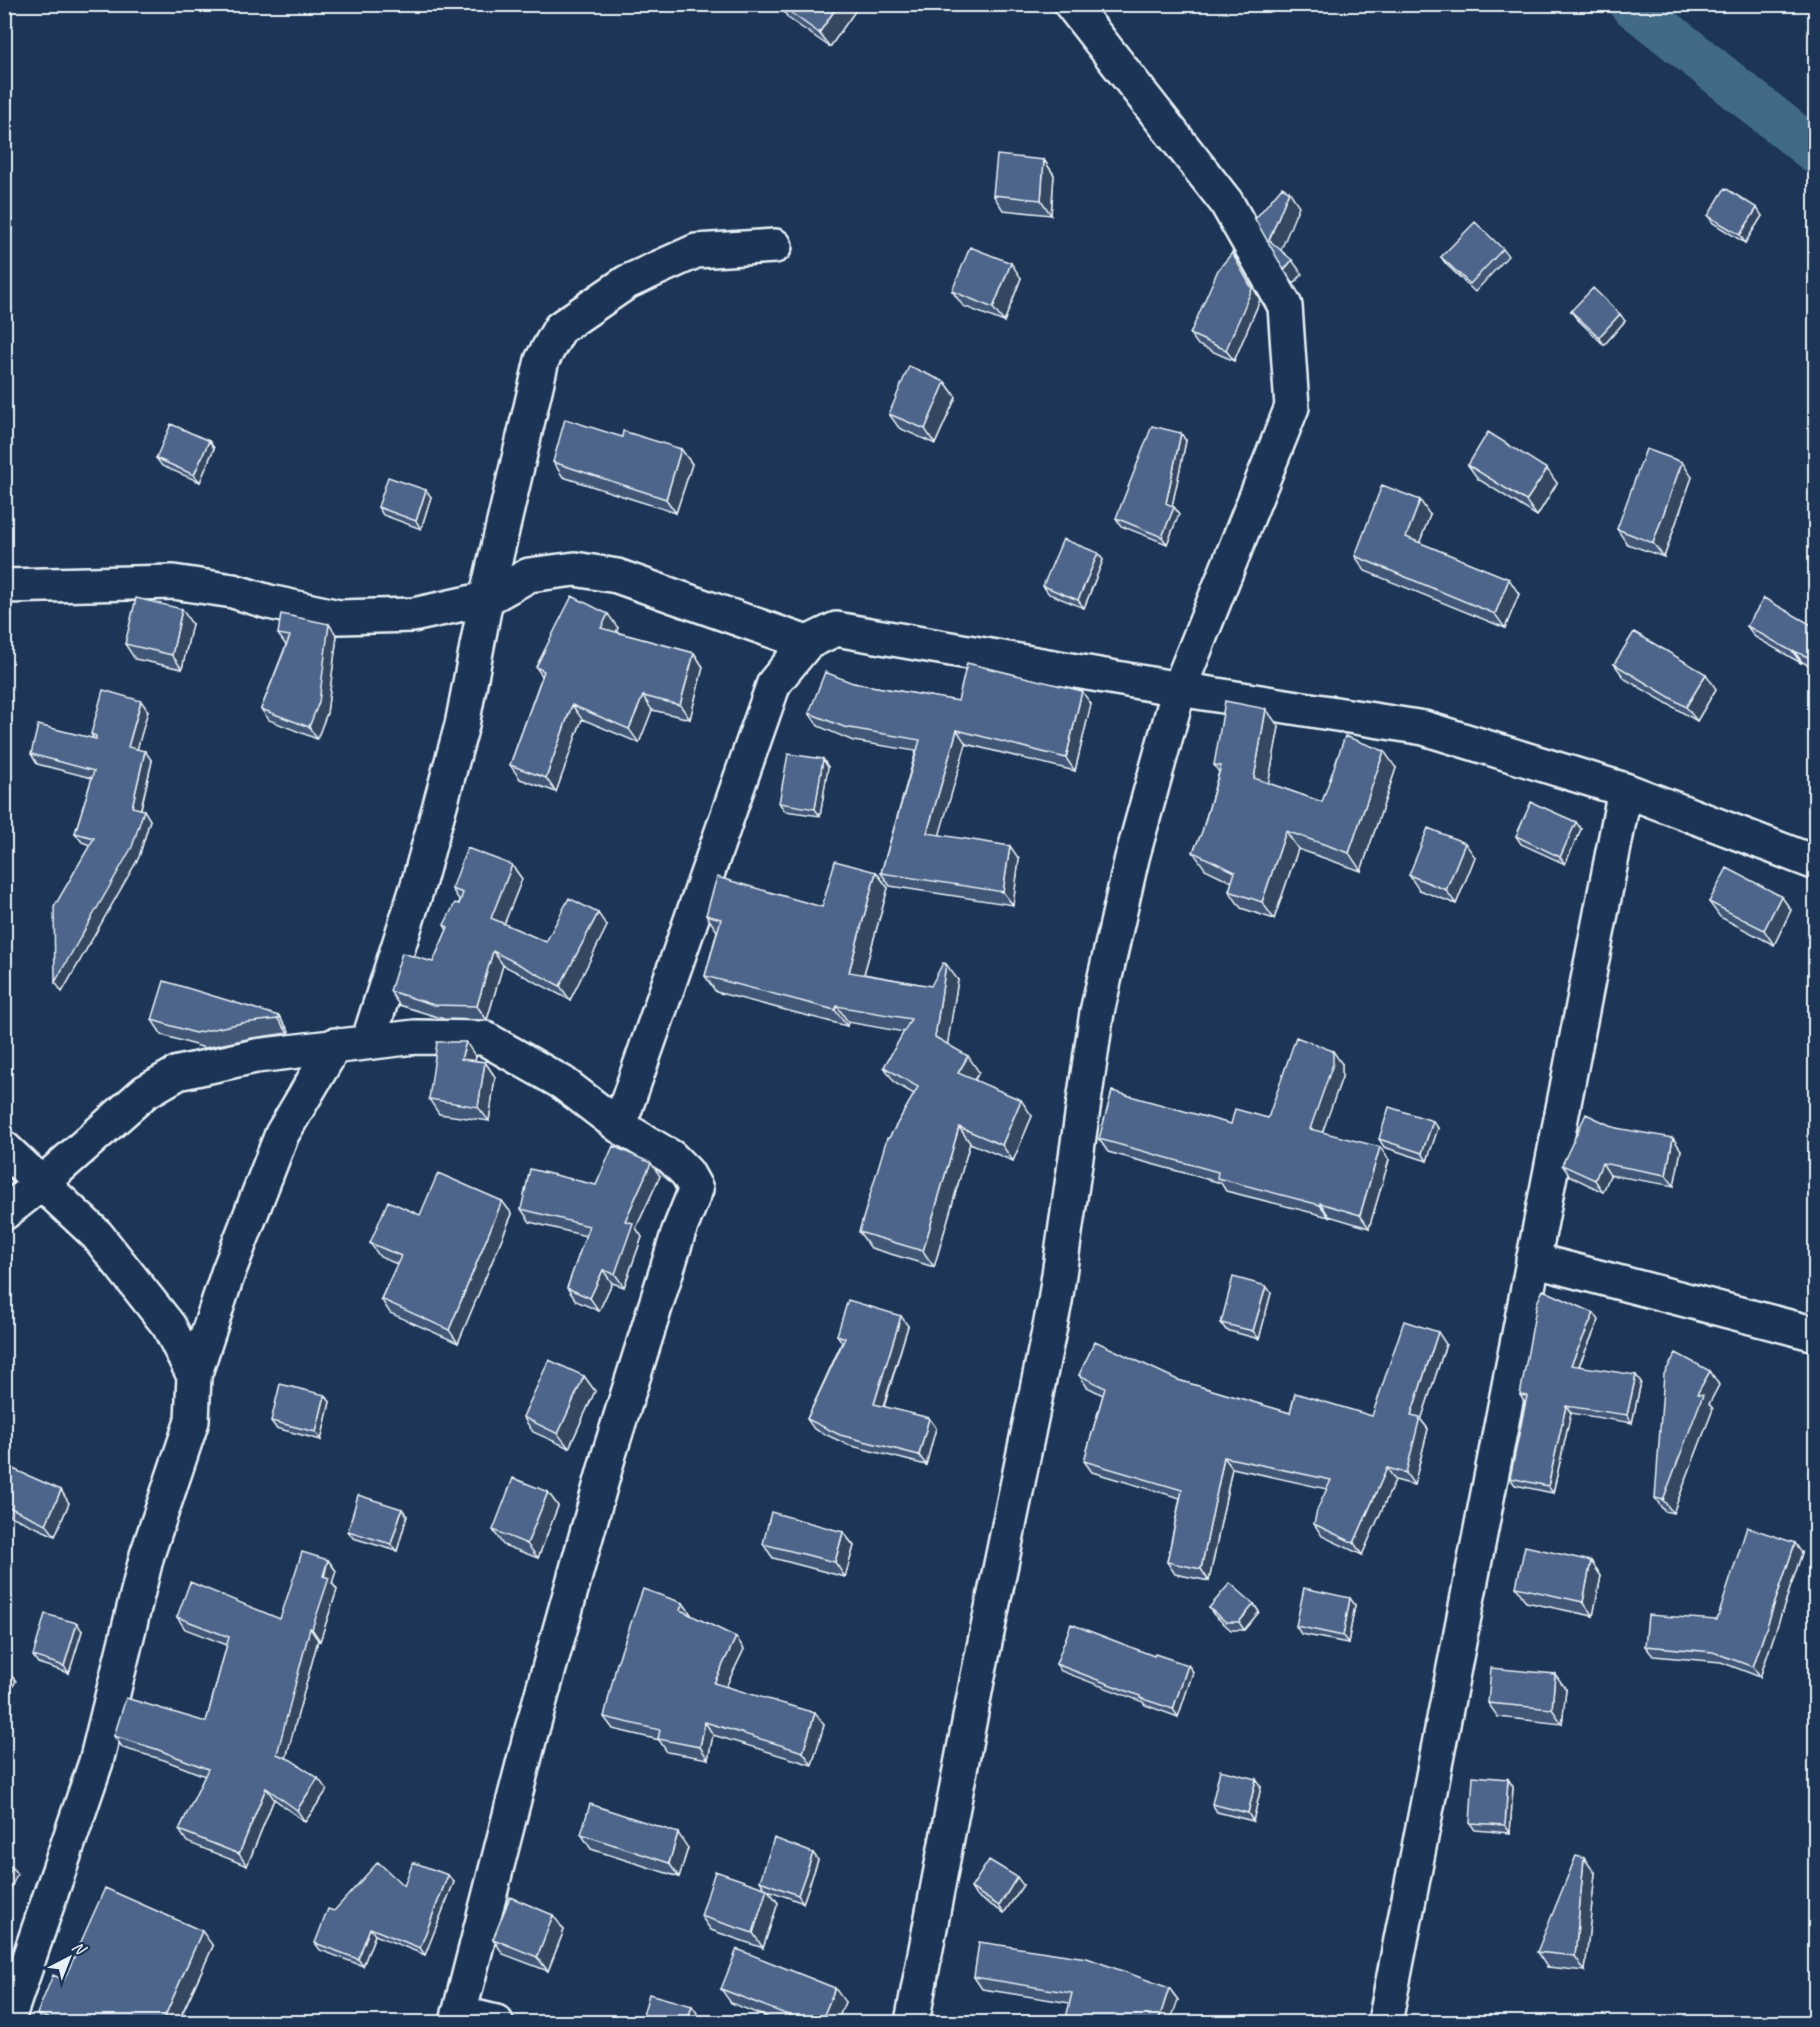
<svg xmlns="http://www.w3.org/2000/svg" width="1820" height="2027" viewBox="0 0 1820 2027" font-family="Caveat,sans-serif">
  <rect width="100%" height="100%" fill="#1d3557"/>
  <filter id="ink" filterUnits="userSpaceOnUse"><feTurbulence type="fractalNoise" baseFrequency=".0167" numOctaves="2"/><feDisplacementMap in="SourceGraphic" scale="12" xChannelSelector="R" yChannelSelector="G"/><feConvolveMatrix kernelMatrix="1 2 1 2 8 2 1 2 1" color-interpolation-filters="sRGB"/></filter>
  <g filter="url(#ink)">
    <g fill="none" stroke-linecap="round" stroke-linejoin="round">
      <path stroke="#3f6a86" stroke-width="44" d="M1631,4l185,148"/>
      <g stroke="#e8f1f8" stroke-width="38">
        <path id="minor" d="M4,586l169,-4 60,9 36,11 70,15 74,-2 73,-16 43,-24 46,-6 42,7 190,67
          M368,1042l50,-157 44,-160 24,-126 56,-239 18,-32 67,-46 69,-31 79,-5
          M619,1126l155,-443 33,-40 29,-14 343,60 245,39 201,62 191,73
          M4,1148l93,87 72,91 25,50
          M4,1213l38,-30 103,-91 33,-19 78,-17 159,-19 69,1 79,45 56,43 52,31 16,16 9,16 -17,42 -69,220 -79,282 -74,289
          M1533,1260l283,74
          M459,2013l37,9
          M7,2022l89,-260 51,-207 45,-134 2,-45 34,-103 54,-139 53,-89
          M912,2022l65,-341 78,-379 42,-290 35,-154 47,-169 113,-282 -7,-101 -59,-104 -155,-198
          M1385,2022l240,-1232"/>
      </g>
      <use href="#minor" stroke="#1d3557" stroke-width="33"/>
    </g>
    <path fill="#425778" stroke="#e8f1f8" stroke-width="1.5" d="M779,4h81l-30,43 -42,-29z
      M1044,160l10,15 -3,40 -48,-5 -10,-15z
      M1708,216h54l-17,27 -32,-20z
      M1503,249l5,7 -33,36 -29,-28 -5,-7z
      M1232,253l8,11 20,36 -26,61 -36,-16 -8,-11z
      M1021,278l-17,44 -41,-16 -11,-15z
      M1571,311l54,10 -21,24 -28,-27z
      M945,382l11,15 -21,47 -36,-16 -10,-14z
      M622,437l59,12 11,15 -16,49 -113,-36 -10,-15z
      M209,441l5,7 -14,34 -38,-16 -6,-8z
      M1186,441l-14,65 2,1 5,7 -12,30 -46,-18 -5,-8z
      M1468,465l89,18 -20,33 -59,-37z
      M1692,477l-28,80 -37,-13 -10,-15z
      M431,497l-10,32 -38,-14 -5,-8z
      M1430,515l-11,28 100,51 -14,34 -140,-57 -10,-15z
      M1098,553l5,7 -19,48 -35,-14 -6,-8z
      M192,624l-10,45 -47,-10 -10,-15z
      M1747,626l68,1v41l-13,-6 -1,1 -46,-26z
      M618,628l-2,4 78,21 9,14 -13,52 -38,-9 -13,33 -57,-24 -26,73 -36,-13 -10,-14 32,-89 -6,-9z
      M278,634l59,2 -10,77 -10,26 -48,-19 -8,-11 25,-64z
      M1614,664l102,25 -19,32 -72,-42z
      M853,683l105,18 133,3 -16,67 -109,-27 -27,91 80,24 -6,46 -123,-19 -9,-13 35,-122 -63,-10 -35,-15 -9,-13z
      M148,711l-11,38 15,12 -11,48 9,11 -11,37 -77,135 28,-147 -8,-3 -7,-9 17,-55 -55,-14 -6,-10 63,-15 -3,-5z
      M1279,727l-11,56 54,19 74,-34 -35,103 -63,-22 -24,70 -33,-11 -12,-17 3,-9 -27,-13 -12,-17 9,-20 17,-60 -5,-7z
      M823,759l5,8 -8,49 -35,-5 -6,-8z
      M1581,829l-16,35 -44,-20 -5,-8z
      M1475,857l-19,47 -37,-14 -10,-15z
      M512,865l10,14 -18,45 42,18 61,-16 -37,74 -67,-35 -16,55 -43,-1 -45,-14 -9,-14 43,-29 14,-32 -3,-5 16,-24 -8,-12z
      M876,872l12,16 -24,86 67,12 27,-6 -11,64 32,28 -4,8 57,36 -19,45 -43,-18 -36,124 -63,-19 -12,-16 30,-94 25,-44 -19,-11 -11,-16 20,-35 -56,-10 -1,4 -131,-34 -11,-16 12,-45 -11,-16 116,-8z
      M1781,896l10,14 -17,35 -54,-28 -11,-15z
      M279,1016l10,15 -1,2 -36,5 -47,10 -43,-13 -10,-15z
      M476,1057l-1,4 10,1 10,15 -6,44 -50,-7 -10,-15z
      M1342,1064v13l-20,55 67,28 -20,68 -40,-12v1l-103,-26 -5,-8 -113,-31 -9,-13 132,-15 37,-6z
      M1438,1128l-11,33 -43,-14 -5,-8z
      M1616,1128l65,22 -7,36 -64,-11 -7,17 -33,-16 -8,-11z
      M660,1176l-24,52 6,9 -18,50 -12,-4 -13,28 -23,-10 -9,-13 19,-52 -56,-14 -9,-13 75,-24z
      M502,1201l10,13 -54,129 -68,-30 -9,-14 16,-35 -17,-7 -10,-14 50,-28z
      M1266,1286l5,7 -12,46 -33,-9 -5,-7z
      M1599,1320l-20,46 62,16 -9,41 -61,-10 -18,80 -38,-8 -5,-7 15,-75 -5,-8z
      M908,1326l-24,81 45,11 7,10 -10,37 -78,-20 -34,-16 -7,-10 35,-77 -5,-7z
      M1446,1344l-25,76 7,9 -14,56 -19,-5 -33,75 -40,-19 -8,-12 13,-35 -95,-21 -23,113 -34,-7 -8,-12 13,-64 -88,-26 -8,-11 19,-66 -16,-8 -8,-12 99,5 112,33 82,3z
      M1710,1371l9,14 -10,19 4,5 -40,104 -9,-2 -9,-13z
      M584,1376l11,15 -26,57 -36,-16 -10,-15z
      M325,1395l5,7 -9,38 -45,-12 -5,-7z
      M4,1465l65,38 -14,33 -51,-23z
      M548,1492l10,14 -20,52 -35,-13 -10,-15z
      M402,1509l5,7 -10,35 -44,-13 -5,-7z
      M843,1532l11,14 -9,31 -72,-19 -10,-14z
      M1802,1553l-42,124 -39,-15 -68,-6 -8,-10 72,-26z
      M328,1560l8,11 -4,12 5,7 -17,51 -2,-1 -32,118 41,32 -22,32 -31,-23 -27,67 -60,-24 -8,-12 26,-54 -41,-16 -41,-12 -9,-12 92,-14 21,-77 -42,-16 -8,-12 103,2z
      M1591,1561l10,15 -8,40 -67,-14 -10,-15z
      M683,1603l9,13 44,21 8,12 -18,37 98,39 -12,40 -99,-30 -5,24 -41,-7 -8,-12 -46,-11 -9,-12z
      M1254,1604l5,8 -15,18h-13l-17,-15 -5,-7z
      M1355,1605l-7,38 -47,-9 -5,-8z
      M82,1631l-13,42 -31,-10 -5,-7z
      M1154,1656l34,9 5,7 -15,45 -33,-12 -2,-3 -82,-31 -5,-7z
      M1566,1689l-4,35 -64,-7 -10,-14z
      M1508,1779l5,8 -3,46 -35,-3 -5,-7z
      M1261,1787l-8,34 -36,-9 -5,-8z
      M581,1834l107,14 -9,29 -88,-28z
      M813,1853l5,7 -15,43 -35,-13 10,13 -15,45 -52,-18 -10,-14 63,-29 -4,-6z
      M1595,1873l-10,98 -38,-4 -10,-15z
      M454,1882l-29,73 -50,-20 -12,31 -43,-16 -5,-7 19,-32 70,-25z
      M1023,1885l-19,28 -28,-17 -5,-8z
      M564,1930l-16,41 -45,-17 -10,-15z
      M213,1946l-34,75 3,1h-139l-6,-8 27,-34z
      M974,1977l195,11 9,12 -108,3 -88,-14z
      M721,1989l124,13 -8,20h-58l-48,-19z"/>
    <path fill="#364761" stroke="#e8f1f8" stroke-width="1.5" d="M839,4h21l-30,43 -11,-14z
      M1044,160l10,15 -3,40 -10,-15z
      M1289,191l10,15 -20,49 -10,-15z
      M1757,208l5,8 -17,27 -5,-8z
      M1232,253l8,11 20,36 -26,61 -8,-11z
      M1292,260l10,14 -8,10 -10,-14z
      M1011,263l10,15 -17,44 -11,-14z
      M1620,314l5,7 -21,24 -5,-8z
      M945,382l11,15 -21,47 -10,-15z
      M1181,433l5,8 -15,70 -5,-8z
      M209,441l5,7 -14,34 -6,-7z
      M681,449l11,15 -16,49 -10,-14z
      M1682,462l10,15 -28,80 -11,-14z
      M1547,469l10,14 -20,33 -11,-15z
      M426,490l5,7 -10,32 -5,-8z
      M1420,500l10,15 -14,37 -10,-15z
      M1174,507l5,7 -12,30 -5,-7z
      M1098,553l5,7 -19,48 -6,-8z
      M1509,579l10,15 -14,34 -10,-14z
      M182,609l10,15 -10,45 -10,-14z
      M608,614l10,14 -7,14 -10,-14z
      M329,624l8,12 -10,77 -10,26 -8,-12z
      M1794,651l8,11 -1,1 -8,-11z
      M694,653l9,14 -13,52 -10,-14z
      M1706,674l10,15 -19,32 -11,-14z
      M1082,691l9,13 -16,67 -9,-13z
      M643,696l9,14 -13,33 -10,-14z
      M141,701l7,10 -13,46 -7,-10z
      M572,705l10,14 -26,73 -10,-14z
      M1266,709l13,18 -13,69 -12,-18z
      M957,730l9,14 -30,103 -9,-14z
      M145,751l7,10 -13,55 -7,-9z
      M1384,751l12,17 -35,103 -12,-18z
      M823,759l5,8 -8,49 -5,-7z
      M144,810l6,10 -11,37 -77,135 -7,-10z
      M1576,822l5,7 -16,35 -5,-7z
      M1286,831l12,18 -24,70 -12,-17z
      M1465,843l10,14 -19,47 -10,-14z
      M1010,846l9,13 -6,46 -10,-13z
      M512,865l10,14 -21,53 -10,-14z
      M876,872l12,16 -28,100 -11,-16z
      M1781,896l10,14 -17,35 -10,-15z
      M598,913l9,13 -37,74 -10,-14z
      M493,951l10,14 -16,55 -10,-14z
      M946,964l12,16 -12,73 -11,-16z
      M837,1006l11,16 -1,4 -12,-16z
      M279,1016l10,15 -1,2 -10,-14z
      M466,1042l10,15 -5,16 -10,-14z
      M1333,1051l9,13v13l-23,65 -9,-13z
      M968,1056l11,16 -10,17 -11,-16z
      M485,1062l10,15 -6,44 -11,-14z
      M1021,1100l11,16 -19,45 -11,-16z
      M1433,1121l5,7 -11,33 -5,-8z
      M959,1127l11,16 -36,124 -11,-16z
      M1673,1138l8,12 -7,36 -8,-11z
      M1380,1147l9,13 -20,68 -9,-13z
      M651,1163l9,13 -24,52 6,9 -18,50 -9,-13 10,-53z
      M1602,1163l8,12 -7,17 -8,-12z
      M502,1201l10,13 -54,129 -9,-13z
      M1320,1203l9,13v1l-9,-12z
      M603,1270l9,13 -13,28 -9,-13z
      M1266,1286l5,7 -12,46 -6,-8z
      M1594,1313l5,7 -23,52 -5,-7z
      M901,1316l7,10 -27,88 -7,-10z
      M1438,1332l8,12 -25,76 7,9 -14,56 -8,-12 5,-58z
      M1710,1371l9,14 -10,19 4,5 -40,104 -10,-13 34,-106z
      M1636,1375l5,7 -9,41 -5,-8z
      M584,1376l11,15 -26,57 -11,-14z
      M325,1395l5,7 -9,38 -5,-8z
      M1566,1406l5,7 -18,80 -5,-7z
      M929,1418l7,10 -10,37 -7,-10z
      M1224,1457l8,11 -23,113 -8,-12z
      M1387,1468l8,12 -33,75 -8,-12z
      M61,1490l8,13 -14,33 -9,-12z
      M548,1492l10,14 -20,52 -11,-14z
      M402,1509l5,7 -10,35 -6,-7z
      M843,1532l11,14 -9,31 -10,-15z
      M1795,1543l7,10 -42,124 -7,-10z
      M328,1560l8,11 -4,12 5,7 -17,51 -8,-12z
      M1591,1561l10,15 -8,40 -10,-14z
      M1350,1598l5,7 -7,38 -5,-7z
      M683,1603l9,13 -12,-6z
      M1254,1604l5,8 -15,18 -5,-8z
      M77,1623l5,8 -13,42 -5,-7z
      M310,1628l8,12 -33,122 -8,-8v-4z
      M736,1637l8,12 -22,46 -8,-12z
      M1188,1665l5,7 -15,45 -5,-8z
      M10,1674l6,7 -12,20v-17z
      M1555,1674l11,15 -4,35 -10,-15z
      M815,1713l9,12 -12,40 -9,-13z
      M705,1722l8,13 -5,24 -8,-12z
      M318,1778l9,12 -22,32 -8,-12z
      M1256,1779l5,8 -8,34 -5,-8z
      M1508,1779l5,8 -3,46 -5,-8z
      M266,1788l8,11 -27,67 -8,-12z
      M678,1833l10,15 -9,29 -10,-14z
      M813,1853l5,7 -15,43 -5,-8z
      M1584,1858l11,15 -10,98 -10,-15z
      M12,1867l5,7 -13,30v-20z
      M448,1875l6,7 -29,73 -5,-7z
      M1017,1877l6,8 -19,28 -5,-7z
      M767,1889l11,14 -15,45 -10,-15z
      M553,1915l11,15 -16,41 -11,-14z
      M370,1928l5,7 -12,31 -5,-7z
      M202,1931l11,15 -35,76 -13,-6z
      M835,1988l10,14 -8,20h-16z
      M1169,1988l9,12 -8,22h-12z
      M692,2006l5,7 -3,9h-7z"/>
    <path fill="#4d658b" stroke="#e8f1f8" stroke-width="1.5" d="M779,4h60l-20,29z
      M997,155l47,5 -3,40 -48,-5z
      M1282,187l7,4 -20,49 23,20 -8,10 -29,-51z
      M1725,188l32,20 -17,27 -32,-19z
      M1475,222l28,27 -33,35 -29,-27z
      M970,247l41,16 -18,45 -41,-17z
      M1232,253l20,36 -26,61 -36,-16 28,-64z
      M1593,288l27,26 -21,23 -28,-26z
      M909,366l36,16 -20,47 -36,-15z
      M565,419l57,18 1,-6 58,18 -15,50 -113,-37z
      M171,424l38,17 -15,34 -38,-17z
      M1152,426l29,7 -15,70 8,4 -12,30 -46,-19z
      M1488,432l59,37 -21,32 -58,-36z
      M1646,449l36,13 -29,81 -36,-14z
      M388,477l38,13 -10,31 -38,-14z
      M1382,485l38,15 -14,37 103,42 -14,35 -140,-58z
      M1063,539l35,14 -20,47 -35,-14z
      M572,596l36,18 -7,14 93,25 -14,52 -37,-9 -14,33 -57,-24 -26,73 -36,-13 34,-94 -8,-4z
      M136,598l46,11 -10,46 -47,-11z
      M1764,598l51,29v33l-21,-9 -1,1 -46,-26z
      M281,614l48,10 -10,78 -10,25 -48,-18 29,-73 -12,-2z
      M1634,632l72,42 -20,33 -72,-43z
      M967,663l115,28 -16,67 -109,-28 -30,103 83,13 -7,46 -122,-19 39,-133 -76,-13 -35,-14 16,-41 28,11 105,18z
      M103,690l38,11 -13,46 17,4 -13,56 12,3 -12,37 -77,135 -1,-75 40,-69 -19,-5 19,-62 -63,-17 7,-29 58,14v-3l-5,-2z
      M1225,701l41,8 -12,69 68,24 23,-66 39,15 -35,102 -63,-22 -24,71 -33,-11 6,-19 -42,-20 9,-20 19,-66 -7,-1z
      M788,754l35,5 -8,50 -36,-6z
      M1531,802l45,20 -16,35 -44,-21z
      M1428,828l37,15 -19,47 -37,-15z
      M467,848l45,17 -21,53 55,24 23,-44 29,15 -38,73 -67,-35 -16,55 -43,-1 -44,-14 12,-38 31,9 15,-35 -4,-2 11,-22 4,1 4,-11 -11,-4z
      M835,861l41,11 -27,100 82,14 12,-23 3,1 -11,73 33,19 -10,17 63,27 -19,45 -43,-18 -36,124 -64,-19 28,-94h2l29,-51 -34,-20 27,-48 -74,-13 -2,4 -130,-34 16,-57 -15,-4 11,-38 105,30z
      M1727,868l54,28 -17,34 -55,-28z
      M164,981l115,35 -1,3 -36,4 -47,10 -43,-13z
      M1296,1037l37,14v13l-23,65 70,18 -20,68 -40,-12v2l-103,-27 1,-6 -119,-33 13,-48 119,33 4,-15 33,9z
      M437,1042h29l-5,17 24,3 -7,45 -49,-8z
      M1389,1107l44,14 -11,32 -43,-14z
      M1586,1114l30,14 57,10 -7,37 -64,-12 -7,17 -33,-15z
      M613,1146l38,17 -26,58 8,2 -18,51 -12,-4 -13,28 -23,-10 22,-62 -68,-17 9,-40 66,16z
      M438,1173l64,28 -53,129 -68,-31 20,-43 -31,-13 18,-42 32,14z
      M1233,1277l33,9 -13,45 -32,-8z
      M1543,1290l51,23 -23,52 65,10 -9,40 -61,-9 -18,80 -38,-8 17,-82 -7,-1 17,-92z
      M848,1300l53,16 -27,88 55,14 -10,37 -79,-20 -33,-16 38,-81 -8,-3z
      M1404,1321l34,11 -27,83 9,2 -14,56 -19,-5 -33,75 -40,-19 3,-14 14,-30 -107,-23 -23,112 -34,-7 15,-72 -98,-29 21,-73 -26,-13 16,-34 83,39 112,33 5,-20 77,23z
      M1676,1353l34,18 -13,23 6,1 -40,105 -8,-2 9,-124z
      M549,1360l35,16 -26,58 -35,-17z
      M280,1384l45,11 -9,37 -45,-11z
      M4,1465l57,25 -15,34 -42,-19z
      M513,1478l35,14 -21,52 -34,-14z
      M358,1495l44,14 -11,35 -43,-13z
      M771,1512l72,20 -8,30 -72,-18z
      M1747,1527l48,16 -42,124 -40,-15 -68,-6 3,-31 69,5z
      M1525,1546l66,15 -8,41 -67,-15z
      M302,1552l26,8 -5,16 6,2 -17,51 -2,-1 -33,126 14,6 27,18 -21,32 -31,-22 -27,66 -60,-24 29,-61 -52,-20 -42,-13 12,-38 80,24 23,-85 -52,-20 13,-35 90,37z
      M1230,1583l24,21 -15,18h-13l-17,-14z
      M1304,1588l46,10 -7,38 -47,-10z
      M643,1589l40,14 -3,7 56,27 -22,46 101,30 -12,39 -98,-30 -5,25 -42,-8 2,-9 -56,-13 13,-54z
      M45,1614l32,9 -13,43 -31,-10z
      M1071,1624l83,32 1,-2 33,11 -15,44 -33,-11v-2l-84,-32z
      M1491,1668l64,6 -3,35 -64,-6z
      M4,1670l6,4 -6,10z
      M1220,1770l36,9 -8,34 -36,-9z
      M1473,1776l35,3 -3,46 -35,-2z
      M590,1804l88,29 -9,30 -88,-29z
      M774,1838l39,15 -15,42 -38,-14z
      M1576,1856l8,2 -9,98 -38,-4z
      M989,1860l28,17 -18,29 -28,-18z
      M378,1862l26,24 9,-24 35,13 -28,73 -50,-20 -12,31 -43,-16 13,-34 6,2z
      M4,1864l8,3 -8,17z
      M715,1871l52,18 -14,44 -52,-17z
      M105,1888l97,43 -37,85 17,6h-124l-21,-8 16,-39 11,5z
      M510,1897l43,18 -16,42 -44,-18z
      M979,1942l108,16 82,30 -11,34h-93l7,-29 -98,-16z
      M737,1949l98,39 -14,34h-15l-85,-33z
      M649,1994l43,12 -5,16h-46z"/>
  </g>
  <rect width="1820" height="2027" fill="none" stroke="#1d3557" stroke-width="24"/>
  <rect x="12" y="12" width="1796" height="2003" fill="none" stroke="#e8f1f8" stroke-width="2" filter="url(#ink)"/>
  <g transform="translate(69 1958) rotate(42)" stroke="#1d3557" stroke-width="4.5" paint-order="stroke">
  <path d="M0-4.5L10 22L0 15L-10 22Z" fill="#e8f1f8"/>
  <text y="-9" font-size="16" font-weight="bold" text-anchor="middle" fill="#e8f1f8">N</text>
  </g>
</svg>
